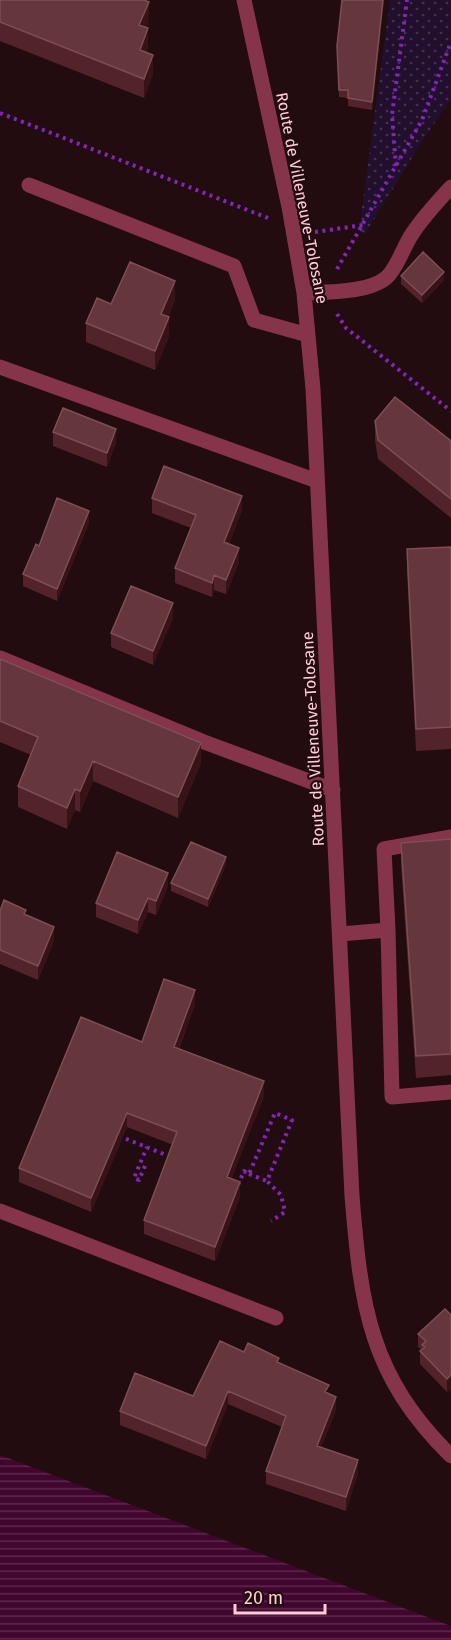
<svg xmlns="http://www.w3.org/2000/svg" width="451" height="1640" viewBox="0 0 451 1640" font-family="'Fira Sans',sans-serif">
  <defs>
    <pattern id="green-dots" width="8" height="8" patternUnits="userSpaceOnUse" patternTransform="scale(1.5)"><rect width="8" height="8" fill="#220f2d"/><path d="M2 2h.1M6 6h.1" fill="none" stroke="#43314b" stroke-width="1.8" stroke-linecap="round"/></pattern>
    <pattern id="water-rules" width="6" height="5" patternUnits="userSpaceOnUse" patternTransform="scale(1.5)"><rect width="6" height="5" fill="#41062e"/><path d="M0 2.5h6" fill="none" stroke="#5e294c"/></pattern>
  </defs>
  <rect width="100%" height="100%" fill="#220c0f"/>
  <path fill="url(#green-dots)" d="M390,0h61v99l-28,41 -58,94 -6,-3z"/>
  <path fill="url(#water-rules)" d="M0,1455l451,171v14h-451z"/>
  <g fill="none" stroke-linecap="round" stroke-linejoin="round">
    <path stroke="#8226bb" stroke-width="4" stroke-dasharray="3 4.5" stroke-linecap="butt" d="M0,113l268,105
      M396,166l-4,-51 15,-115
      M315,232l48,-7
      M337,269l85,-149 29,-78
      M337,314l9,14 105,83
      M119,1136l52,21
      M145,1166l-6,14 -5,-2 13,-31
      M249,1174l18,7
      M238,1185l6,-14 5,3 26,-61 17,7 -25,61 14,14 4,17 -14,9"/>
    <path stroke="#85344a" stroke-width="15" d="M244,0l45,207 15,86 9,96 39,807c9,110 17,179 99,260
      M29,185l205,81 20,54 54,15
      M304,293c23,-1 69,0 85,-18 10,-12 15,-29 23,-41 11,-17 25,-32 39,-47
      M0,367l317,114
      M0,658l204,84 129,48
      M388,930l4,167 59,-5
      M340,934l48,-4 -4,-81 67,-12
      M0,1211l276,107"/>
  </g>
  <path fill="#522429" d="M0,0l149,21 -3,6 2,20 -2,6 7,21 -9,24 -144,-57z
    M384,0l-12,110 -24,-4v-8l-9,-1 -2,-51z
    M401,276l43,4 -22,23 -21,-19z
    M175,300l-7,17 1,19 -14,34 -69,-28v-19l25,-19z
    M375,421l76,20v77l-73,-59 -3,-19z
    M53,432l63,11 -9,24 -54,-21z
    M152,498l90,12 -13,34 10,18 -13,32 -12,-4 -2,7 -37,-14v-15l16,-40 -39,-15z
    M89,523l-32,78 -34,-15v-12z
    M451,547v202l-35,2 -9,-180v-22z
    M173,618l-20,47 -42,-18v-14z
    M0,659l201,104 -23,55 -85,-37 -13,31 -5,-2 -8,19 -49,-22v-21l13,-31 -31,-13z
    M451,839v236l-35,3 -15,-213v-22z
    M226,865l-18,42 -37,-16v-8z
    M168,886l-12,29 -8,-3 -10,22 -42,-17v-14z
    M0,911l26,4 28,26 -16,39 -38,-16z
    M195,1004l-16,45 85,47 -33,83 9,18 -25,64 -71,-27v-14l29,-75 -46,-18 -36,85 -72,-30v-14l123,-126z
    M451,1315v73l-4,4 -27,-28v-13l2,-1 -4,-3v-13z
    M244,1352l35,11 50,31 7,16 -15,37 37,26 -12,38 -80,-27v-13l16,-44 -54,-23 -22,55 -86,-34v-14l73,-15z"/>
  <path fill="#371317" d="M383,0h1l-12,110v-8z
    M149,2v19l-10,23v-19z
    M148,28v19l-8,22v-19z
    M153,55v19l-9,24v-19z
    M444,272v8l-22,23v-8z
    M175,281v19l-14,33v-19z
    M169,317v19l-14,34v-19z
    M116,429v14l-9,24v-14z
    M242,496v14l-18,47v-15z
    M89,511v12l-32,78v-12z
    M239,548v14l-13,32v-14z
    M214,575v15l-2,7v-14z
    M173,603v15l-20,47v-14z
    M201,743v20l-23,55v-21z
    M93,761v20l-13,31v-21z
    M75,789v21l-8,19v-21z
    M226,857v8l-18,42v-8z
    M168,873v13l-12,29v-14z
    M148,898v14l-10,22v-14z
    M54,927v14l-16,39v-14z
    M195,990v14l-21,57v-14z
    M264,1081v15l-37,95v-14z
    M127,1113v14l-36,85v-14z
    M240,1182v15l-25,64v-14z
    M451,1375v13l-4,4v-13z
    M228,1391v13l-22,55v-13z
    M336,1397v13l-19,49v-13z
    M358,1460v13l-12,38v-14z"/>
  <path fill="#65363c" stroke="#7d4e54" stroke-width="1.5" d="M0,0h144l5,2 -10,23 9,3 -8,22 13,5 -9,24 -144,-57z
    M342,0h41l-11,102 -24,-4v-8h-9l-2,-44z
    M423,252l21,20 -22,23 -21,-19z
    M130,262l45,19 -14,33 8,3 -14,34 -69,-28 11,-25 14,6z
    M395,397l56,44v58l-73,-59 -3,-19z
    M63,408l53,21 -9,24 -54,-21z
    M164,466l78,30 -18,46 15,6 -13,32 -12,-5 -2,8 -37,-15 21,-53 -44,-17z
    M57,498l32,13 -32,78 -34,-15 13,-30 3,2z
    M451,547v180l-35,2 -9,-180z
    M131,586l42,17 -20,48 -42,-18z
    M0,659l201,84 -23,54 -85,-36 -13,30 -5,-2 -8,19 -49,-22 20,-49 -38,-16z
    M451,839v215l-35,2 -15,-213z
    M191,842l35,15 -18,42 -37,-16z
    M117,852l51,21 -12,28 -8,-3 -10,22 -42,-17z
    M4,900l22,10 -2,4 30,13 -16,39 -38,-16v-39z
    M164,979l31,11 -21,57 90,34 -37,96 13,5 -25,65 -71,-27 33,-88 -50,-19 -36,85 -72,-30 62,-151 61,25z
    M445,1309l6,6v60l-4,4 -27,-28 5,-4 -3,-2 4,-4 -8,-7z
    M220,1341l24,11 4,-9 31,15 -2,4 52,23 -4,7 11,5 -19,49 41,14 -12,37 -80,-26 20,-55 -58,-25 -22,55 -86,-35 15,-38 58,23z"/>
  <g text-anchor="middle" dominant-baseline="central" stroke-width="4.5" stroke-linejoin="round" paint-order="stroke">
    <g font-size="16" fill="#ffcdd7" stroke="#220c0f">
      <text transform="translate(302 198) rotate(79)">Route de Villeneuve-Tolosane</text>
      <text transform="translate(313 739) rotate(-93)">Route de Villeneuve-Tolosane</text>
    </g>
  </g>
  <path d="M235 1604v9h90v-9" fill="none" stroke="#ffcdd7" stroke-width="3"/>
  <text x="244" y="1604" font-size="18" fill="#ffcdd7" stroke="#220c0f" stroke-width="4.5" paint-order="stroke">20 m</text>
</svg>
